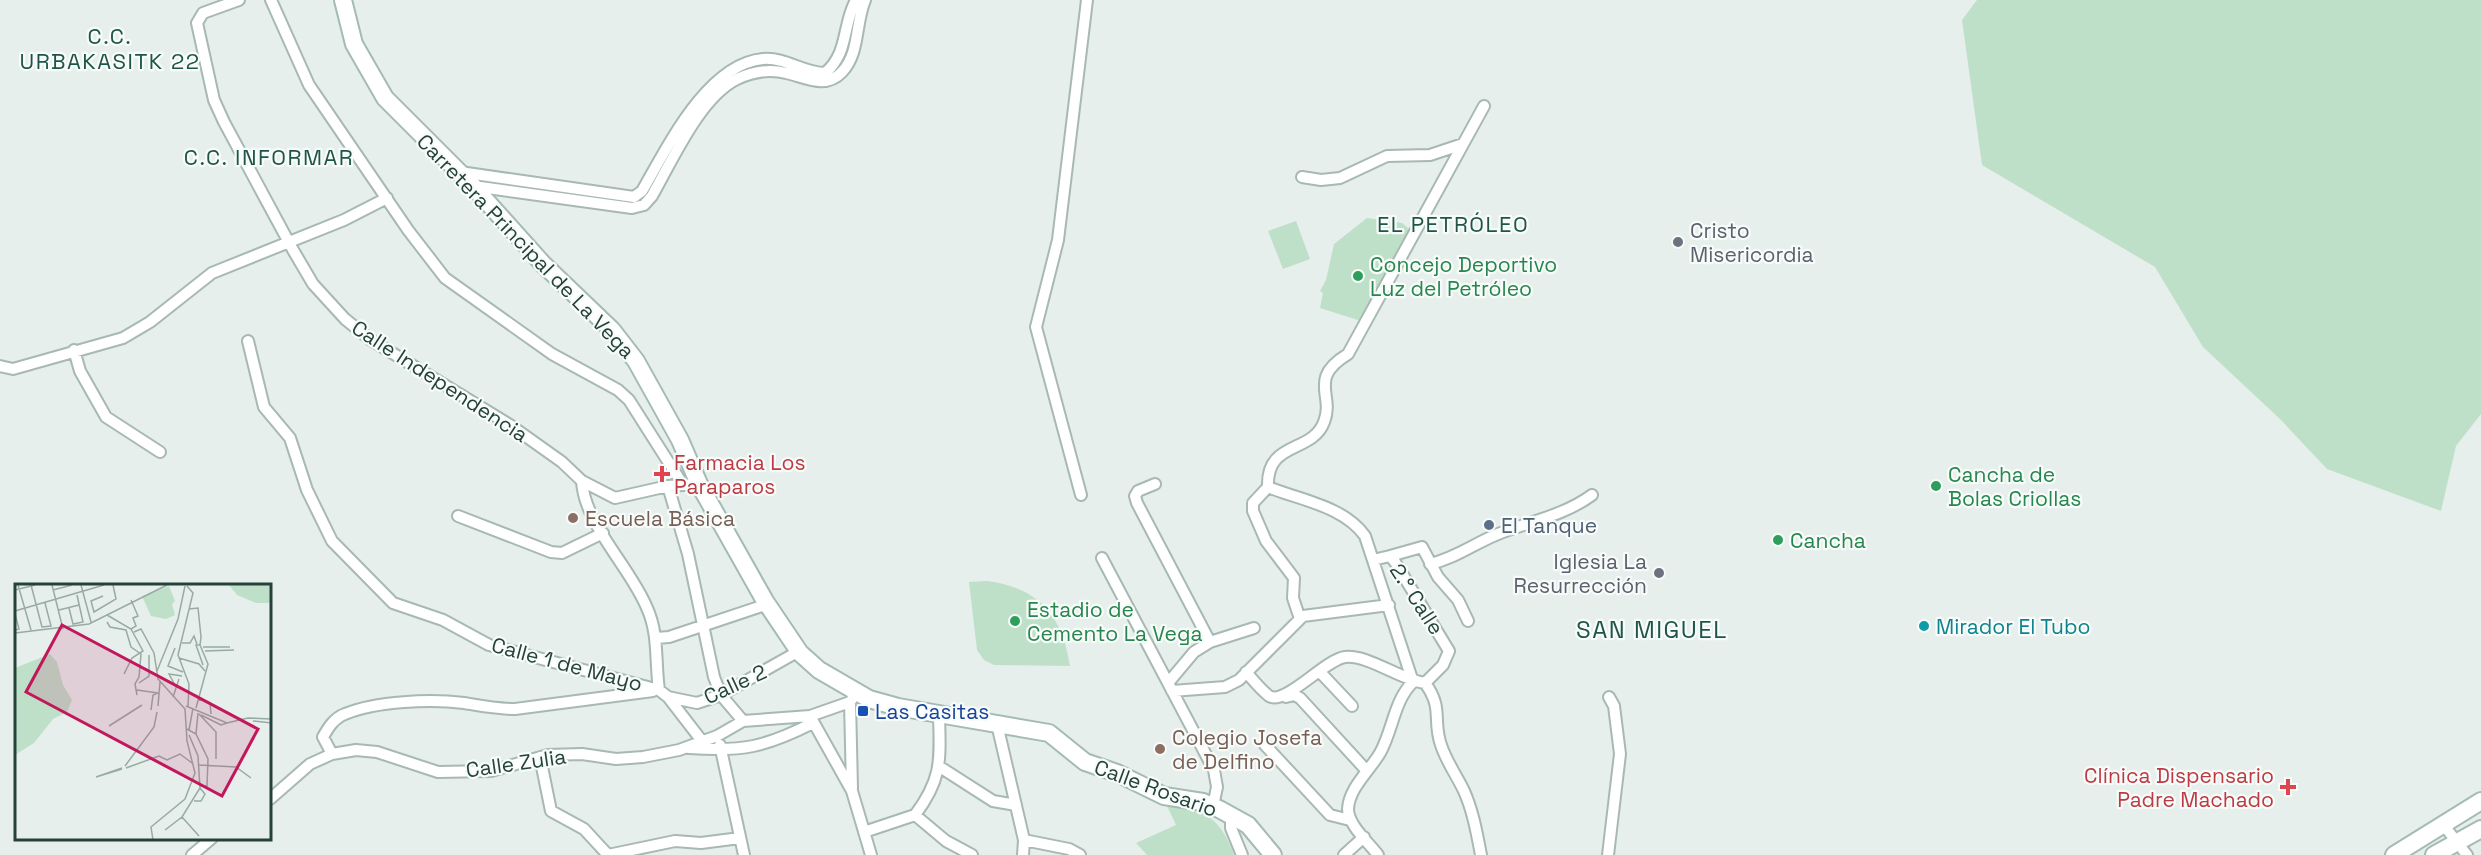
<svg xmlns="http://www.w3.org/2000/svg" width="2481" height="855" viewBox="0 0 2481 855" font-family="'Space Grotesk',sans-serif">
  <rect width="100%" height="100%" fill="#e6efeb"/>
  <path fill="#bfe0c8" d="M1977,0h504v414l-25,32 -15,65 -114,-42 -47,-50 -77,-72 -48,-80 -173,-102 -20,-145z
    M1367,218l35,5 13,11 -54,87 -41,-13 3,-15 -3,-2 6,-11 8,-36z
    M1296,221l14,38 -27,10 -15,-38z
    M987,581c53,7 75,35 83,85l-76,-1 -10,-5 -7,-10 -8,-68z
    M1167,806c37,-1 55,15 67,49h-87l-11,-12 40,-18z"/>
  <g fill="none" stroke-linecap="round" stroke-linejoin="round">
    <g stroke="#a8b8b2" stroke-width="14">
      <path id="street" d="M239,0l-36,13 -6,10 17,77 10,22 69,128 20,34 32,35 26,21 139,85 52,37 20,19 33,17 53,-12 31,-2
        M271,0l38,85 99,145 37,48 107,76 66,36 11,10 54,85
        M460,172l174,25 8,-6c25,-43 65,-127 121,-132 23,-2 40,14 62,14 24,-20 17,-48 31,-73
        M1302,177l19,3 19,-2 47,-22 43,-1 33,-11
        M473,186l159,22 12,-3 8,-9c20,-35 48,-99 85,-117 15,-7 33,-10 49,-6 19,4 39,17 56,-1 18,-19 13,-48 23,-72
        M248,341l16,66 26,31 17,52 25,51 61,62 50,17 46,25 170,45 9,7 34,44
        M74,350l6,21 26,46 54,35
        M0,366l13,3 110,-31 27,-16 62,-49 132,-53 43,-22
        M582,481c2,43 49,87 65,127 12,26 8,54 12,82
        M1155,484l-17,7 -3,5 2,7 73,139 -16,10 -26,31
        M668,486l20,68 26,123 7,18 22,26
        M1268,487c-2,-47 44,-33 56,-65 11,-27 -17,-43 24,-68l136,-248
        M1268,487c32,13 76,19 97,49l48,146
        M1268,487l-15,16v8l13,30 28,37 -1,20 7,21
        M1081,495l-45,-168 22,-87 29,-240
        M458,516l93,36 11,1 41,-20
        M1390,556l32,-9 16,30 20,23 10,21
        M1102,558l112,212 3,17 -4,19
        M1373,560l17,-4 5,6 54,89 -6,14 -18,18
        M1430,564c26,-6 45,-21 68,-30 33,-13 65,-18 94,-39
        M656,638l13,-1 99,-33
        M1210,642l44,-14
        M1319,671l33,35
        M1246,672c7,8 15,18 23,24 16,10 55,-36 76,-39 22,-3 56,23 80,26 19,26 7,37 16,62 5,16 16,31 23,46 9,20 13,43 17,64
        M1172,691l53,-4 14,-7 64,-64 86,-11
        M668,697l29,6 24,-8 78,-44
        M1286,697l8,-2 6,3 67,73
        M850,702l2,86
        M810,716l42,75 19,64
        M997,724l27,116 -1,15
        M720,745l24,110
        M1265,745l65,70 20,5
        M689,748c54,4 76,-1 124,-25
        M332,754l-9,-17c5,-9 11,-19 22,-23 31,-13 86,-15 119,-11 18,3 33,6 51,6l138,-18
        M540,757l11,54 33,18 24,26 67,-14 26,2 39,-5
        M940,767l53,34 23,4
        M270,799l40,-35 22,-10 24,-4 21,2 61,20 53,-1 57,-16 34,-1 34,5 27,-2 36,-7 38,-14 26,-15 67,-5 40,-14 7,-10
        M915,815c28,-37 25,-56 24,-101
        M1231,816v12l11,27
        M2442,823l25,32
        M864,832l51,-17 31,26 26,14
        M1024,840l45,9 11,6
        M192,855l20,-17
        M1344,855l20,-18
        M1378,855c-9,-12 -30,-30 -30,-46 1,-21 22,-39 32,-56 13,-23 14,-53 33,-71
        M1608,855l12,-101 -6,-48 -5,-9"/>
    </g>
    <g stroke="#a4bbb3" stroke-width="20">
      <path id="secondary" d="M343,0l11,44 31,54 88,88 70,78 69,66 24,31 44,79 19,44 66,117 35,52 19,17 50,29 29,8 151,26 36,29 32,11 47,23 39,6 16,7 29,16 25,30
        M2394,855l87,-54
        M2434,855l47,-26"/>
    </g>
    <use href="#street" stroke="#fff" stroke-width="10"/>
    <use href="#secondary" stroke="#fff" stroke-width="16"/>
  </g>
  <g fill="#6b7280" stroke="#f7fbf9" stroke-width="2">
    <circle cx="1678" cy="242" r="6"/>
    <circle cx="1659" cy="573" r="6"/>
  </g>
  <g fill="#2e9e5b" stroke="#f7fbf9" stroke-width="2">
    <circle cx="1358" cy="276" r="6"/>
    <circle cx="1936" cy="486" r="6"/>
    <circle cx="1778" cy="540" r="6"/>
    <circle cx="1015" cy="621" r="6"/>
  </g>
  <g fill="#e0444e" stroke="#f7fbf9" stroke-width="2">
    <path d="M659 465h6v6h6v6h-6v6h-6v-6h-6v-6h6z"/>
    <path d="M2285 778h6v6h6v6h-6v6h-6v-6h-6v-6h6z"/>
  </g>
  <g fill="#8d6e63" stroke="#f7fbf9" stroke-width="2">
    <circle cx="573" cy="518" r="6"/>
    <circle cx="1160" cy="749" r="6"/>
  </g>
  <circle fill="#5c6f8a" stroke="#f7fbf9" stroke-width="2" cx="1489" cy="525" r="6"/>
  <circle fill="#0f9aa8" stroke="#f7fbf9" stroke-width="2" cx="1924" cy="626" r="6"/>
  <rect fill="#1a4fb4" stroke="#f7fbf9" stroke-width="2" x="857" y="705" width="12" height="12" rx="3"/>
  <g text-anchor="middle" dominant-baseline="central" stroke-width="4.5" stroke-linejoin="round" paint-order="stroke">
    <g font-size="21" fill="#5b616d" stroke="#f7fbf9" text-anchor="start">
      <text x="1690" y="230">Cristo<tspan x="1690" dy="24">Misericordia</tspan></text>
      <text x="1647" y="561" text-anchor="end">Iglesia La<tspan x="1647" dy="24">Resurrección</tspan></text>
    </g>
    <g font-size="21" fill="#24423a" stroke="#f7fbf9">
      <text transform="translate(526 246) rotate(46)">Carretera Principal de La Vega</text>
      <text transform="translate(440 381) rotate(33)">Calle Independencia</text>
      <text transform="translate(1417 599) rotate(57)">2.° Calle</text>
      <text transform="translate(567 664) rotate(15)">Calle 1 de Mayo</text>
      <text transform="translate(735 684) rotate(-25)">Calle 2</text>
      <text transform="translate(516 763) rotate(-8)">Calle Zulia</text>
      <text transform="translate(1156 788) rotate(20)">Calle Rosario</text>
    </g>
    <g font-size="21" fill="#27864d" stroke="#f7fbf9" text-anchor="start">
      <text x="1370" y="264">Concejo Deportivo<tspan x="1370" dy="24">Luz del Petróleo</tspan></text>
      <text x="1948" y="474">Cancha de<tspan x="1948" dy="24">Bolas Criollas</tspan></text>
      <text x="1790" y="540">Cancha</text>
      <text x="1027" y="609">Estadio de<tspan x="1027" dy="24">Cemento La Vega</tspan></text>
    </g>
    <g font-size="21" fill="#be3a42" stroke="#f7fbf9" text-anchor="start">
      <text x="674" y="462">Farmacia Los<tspan x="674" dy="24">Paraparos</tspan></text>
      <text x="2274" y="775" text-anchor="end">Clínica Dispensario<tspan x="2274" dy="24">Padre Machado</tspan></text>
    </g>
    <g font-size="21" fill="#785e54" stroke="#f7fbf9" text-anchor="start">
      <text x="585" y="518">Escuela Básica</text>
      <text x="1172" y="737">Colegio Josefa<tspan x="1172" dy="24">de Delfino</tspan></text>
    </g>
    <g font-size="21" fill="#4e5e75" stroke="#f7fbf9" text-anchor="start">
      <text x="1501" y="525">El Tanque</text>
    </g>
    <g font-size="21" fill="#0d838f" stroke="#f7fbf9" text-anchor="start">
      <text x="1936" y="626">Mirador El Tubo</text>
    </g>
    <g font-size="21" fill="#164399" stroke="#f7fbf9" text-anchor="start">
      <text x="875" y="711">Las Casitas</text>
    </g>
    <g font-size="22" letter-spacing="1.5" fill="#1f5548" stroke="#f7fbf9">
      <text x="110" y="36">C.C.<tspan x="110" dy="25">URBAKASITK 22</tspan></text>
      <text x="269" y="157">C.C. INFORMAR</text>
      <text x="1453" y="224">EL PETRÓLEO</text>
    </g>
    <g font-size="24" letter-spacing="1.5" fill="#1f5548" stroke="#f7fbf9">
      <text x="1652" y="629">SAN MIGUEL</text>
    </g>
  </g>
  <g transform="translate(15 584)">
    <rect width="256" height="256" fill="#e6efeb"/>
    <path d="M214,1h42v18h-15l-19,-8zM154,2l6,15 -3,3 3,11 -9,4 -15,-3 -9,-20zM35,70l7,8 6,23 9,15 -5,12 -14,7 -19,24 -19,12v-87z" fill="#bfe0c8"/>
    <path fill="none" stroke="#98aaa4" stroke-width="1.5" d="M3,1l13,45M16,1l11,42 9,-1 -6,-23M37,1l11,44M66,1l10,37M172,2l6,7 -15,62 11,29 -1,22M0,6l20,-5M38,6l19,-5M88,12l-12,5 3,11 22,-13 -3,-14M54,24l4,16 10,-2 -6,-27M174,25l9,-1 3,29 -1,8h-4l7,20M44,26l20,-5M0,27l89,-26M0,30l4,15 -4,1M92,31l24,14 12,22 -11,7 -8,16M92,38l3,5 16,3 5,17 10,7 -2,23 -4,7 2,11M116,45l5,-3 -3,-8 5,-2 -7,-16M119,48l7,-3 13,24 4,26 27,30 2,32 8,32 -10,26 -34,28 2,13M0,49l74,-9 78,-39M167,59h8l4,-7 3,8M188,63h27M160,64l-7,18 15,6M190,67l29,-1M164,74l20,6 6,7M142,87l21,-52 7,-33M124,99l10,-7v-21M161,103l-7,-13 13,2M122,106l21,3M158,113l6,-18M183,115l12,4 1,11M143,122l2,-24M171,122l41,17 21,-5M181,124l12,-44 -8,-19M136,126l2,-15 5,-2M184,130l17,18v27M186,131l20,10 6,-2M233,134l24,1M238,137l19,2M94,142l33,-21M172,145l9,5 12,25 -1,27h-7M174,146l4,-22M181,150l2,-21M184,181l37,2 15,11M110,182l29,-39 3,-15M107,184l-26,9 26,-8M111,184l33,-12 8,4 13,-6 12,9M179,217h7l4,-7 -5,-6M167,233l17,19M150,246l17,-13 18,-29 -2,-32 -9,-21"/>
    <path fill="#c2185b" fill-opacity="0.15" stroke="#c2185b" stroke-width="3" d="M47,41l196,104 -36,67 -196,-104z"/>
    <rect width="256" height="256" fill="none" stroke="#24423a" stroke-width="3"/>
  </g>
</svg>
